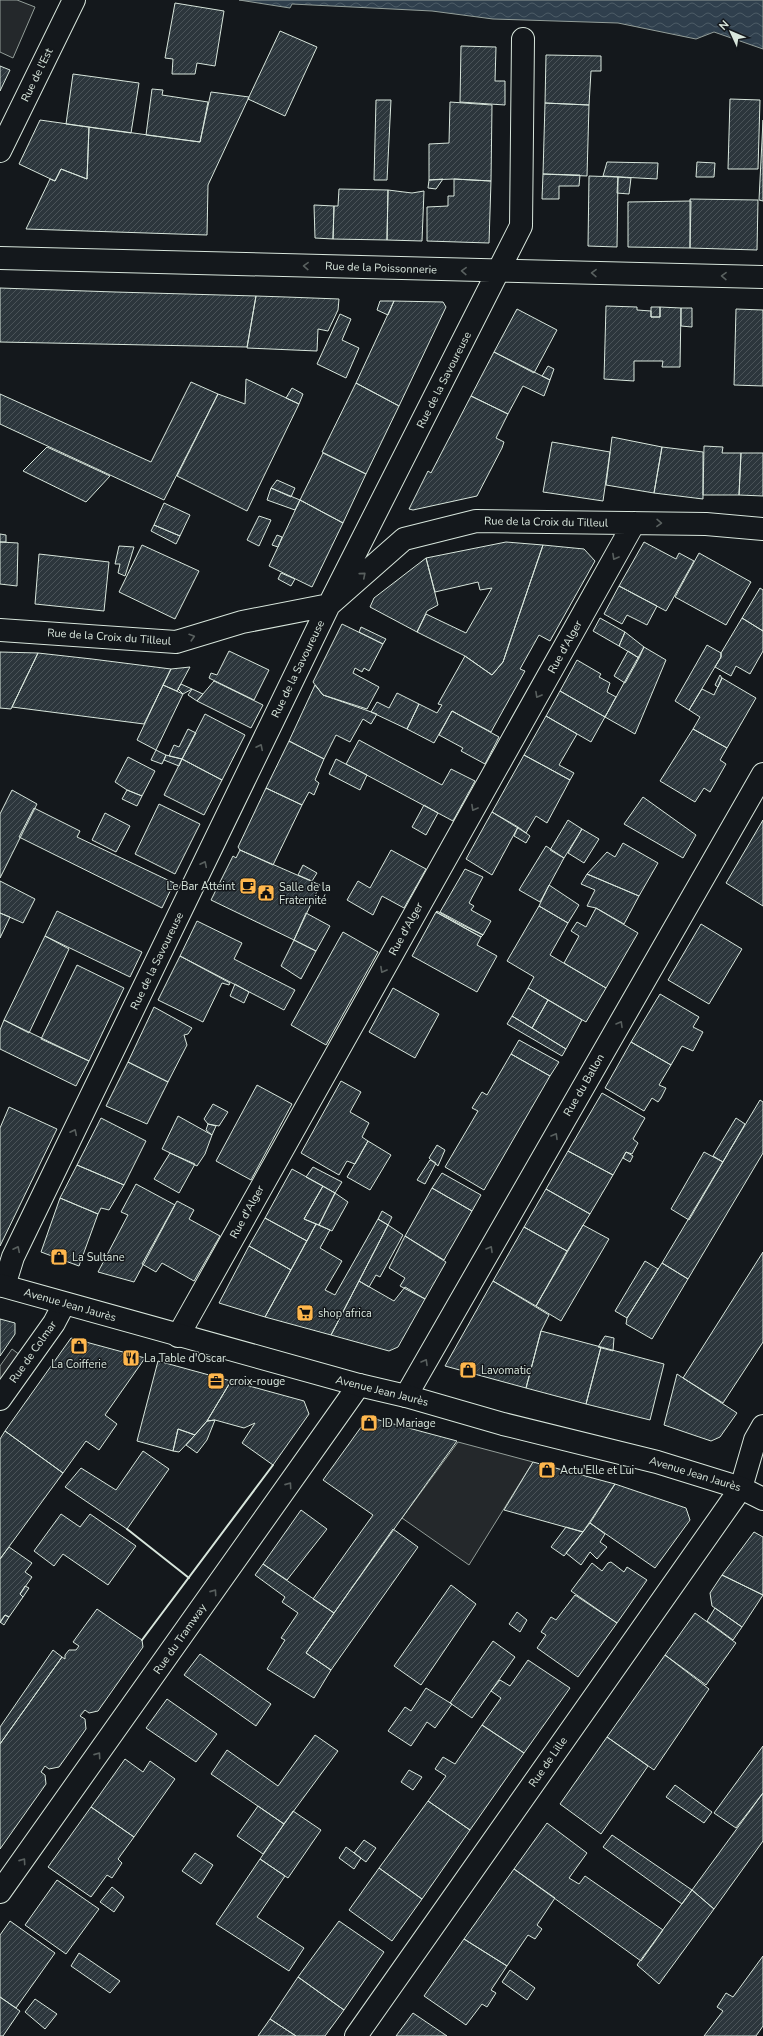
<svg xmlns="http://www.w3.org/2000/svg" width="763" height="2036" viewBox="0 0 763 2036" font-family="'Nunito Sans',sans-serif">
  <defs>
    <pattern id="water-waves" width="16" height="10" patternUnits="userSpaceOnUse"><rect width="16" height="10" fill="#2f3f4d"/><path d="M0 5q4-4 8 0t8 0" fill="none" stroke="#4c5b66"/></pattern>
    <pattern id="building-hatch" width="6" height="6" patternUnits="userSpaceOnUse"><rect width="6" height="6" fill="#2c363c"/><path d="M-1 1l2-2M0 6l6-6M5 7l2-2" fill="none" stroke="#4a5358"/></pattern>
  </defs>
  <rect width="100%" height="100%" fill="#14181c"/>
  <path fill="#24282b" stroke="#939e99" d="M0,0h17l18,7 -22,51 -13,-6z
    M12,1349l8,6 -20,29v-18z
    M458,1442l75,20 -64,103 -67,-47z"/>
  <path fill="url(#water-waves)" stroke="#939e99" d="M239,0h524v49l-49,-17 -18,7 -78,-16 -125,-4 -61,-8 -140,-7 -2,4z"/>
  <path fill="url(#building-hatch)" stroke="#d8e6dc" d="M175,3l49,8 -9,55 -18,-3 -2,11h-23l1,-15 -8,-1z
    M280,31l37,16 -32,69 -37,-17z
    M461,46l35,1 -1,34h10v24l-45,-3z
    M546,55l55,1v15h-10l-2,34 -44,-2z
    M0,66l10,4 -10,21z
    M73,74l66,9 -8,50 -65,-9z
    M152,89l11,1 -1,5 46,7 -8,40 -54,-7z
    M211,92l38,5 -41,88 -1,50 -181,-6 24,-50 5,2 6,-12 26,10 2,-52 111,15z
    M730,99l30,1 -2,69h-30z
    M376,100h15l-4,80h-13z
    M450,102l42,3 -1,76 -37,-2 -25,1v-36l20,-1z
    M545,103l44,2 -2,71 -44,-2z
    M40,120l49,7 -2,52 -26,-10 -6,12 -36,-17z
    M763,120v81l-4,-1z
    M607,162l51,1 -1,16 -54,-3z
    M697,162l18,1 -1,14h-18z
    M543,174l37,1 -1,11h-20v13h-17z
    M589,176l29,1 -1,70 -29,-1z
    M618,177l13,1 -2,16 -12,-1z
    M443,179l-7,10 -8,-1 1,-8z
    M454,179l37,2 -2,62 -62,-2v-34l21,-1v-10h6z
    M339,189l49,1 -1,50 -54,-1 1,-33h4z
    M388,190l24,3 12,-2 -2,50 -35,-1z
    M690,199l68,1 -1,50 -67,-2z
    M691,201l-1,47 -62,-1v-45z
    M314,205l20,1 -1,33 -18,-1z
    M0,288l115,4 141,4 -9,51 -247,-5z
    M256,296l30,1 53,2 -1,11 -10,21 -10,-2 -1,22 -70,-3z
    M380,301h14l-6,14 -11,-5z
    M394,301l49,1 3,5 -47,99 -43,-23z
    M606,306l31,1v3l14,1v6h9v-10l21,1 -1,59h-18l1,-6h-29v20l-30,-2z
    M651,307h9v10h-9z
    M681,308h11v19l-11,-1z
    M517,309l40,21 -23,43 -40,-21z
    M736,309l27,1v76l-29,-1z
    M340,314l11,5 -9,21 17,8 -13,30 -29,-14z
    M494,352l56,28 -6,16 -21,-10 -15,28 -37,-18z
    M548,366l6,3 -4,11 -8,-4z
    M246,379l53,25 -52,107 -70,-35 41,-82 27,10z
    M191,382l27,12 -54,106 -164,-76v-30l151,68z
    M356,383l43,23 -33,68 -44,-22z
    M292,388l11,6 -4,10 -13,-6z
    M471,396l37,18 -12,24 8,4 -2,6 -25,48 -64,14 -4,-1 19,-38 3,2z
    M612,437l50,10 -8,46 -48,-8z
    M552,442l58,10 -7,49 -60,-9z
    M704,446l19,1 -1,6h19l-2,42h-36z
    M47,447l63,29 -24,26 -63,-31z
    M662,447l41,5v47l-49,-6z
    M323,453l43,21 -23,49 -43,-23z
    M741,453h22v43l-24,-1z
    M277,480l18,8 -4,9 -20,-9z
    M271,488l29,12 -5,10 -28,-10z
    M300,500l43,23 -31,64 -43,-21z
    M164,503l26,12 -10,21 -26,-11z
    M259,516l12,4 -12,26 -12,-6z
    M154,525l26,11 -4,8 -25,-13z
    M0,534l6,1v7h-6z
    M277,535l5,2 -4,10 -6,-2z
    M0,542l18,1 -1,43 -17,-2z
    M506,542l37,3 -40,117 -11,13 -27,-19 -48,-24 9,-18 40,19 26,-45 -12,2 -2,-8 -43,10 -9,-34z
    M644,542l32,17 3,-6 15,8 -28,50 -47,-25z
    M142,545l57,26 -24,48 -56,-27z
    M543,545l41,4 11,12 -45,80 -11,-6 -19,34 5,2 -34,61 -39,-21 -18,32 -27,-14 12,-25 18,9 5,-8 -4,-1 27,-48 27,19 11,-13z
    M119,546l15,1 -9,29 -7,-3 2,-9h-5z
    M699,553l52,29 -25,43 -51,-28z
    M39,554l70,8 -5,49 -69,-7z
    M426,558l12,47 -11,6 -10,21 -47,-25 4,-9z
    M281,573l14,6 -4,7 -13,-7z
    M619,586l38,20 -10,19 -20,-10 -5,9 -18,-10z
    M760,588l3,2v41l-21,-13z
    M600,618l25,14 -6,14 -26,-15z
    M742,618l21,13v20l-13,23 -14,-8 -5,10 -16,-9 6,-10v-4z
    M342,624l41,20 -14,27 -5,-3 -2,4 -7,-4 -2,5 26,14 -12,22 -44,-14 -10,-13z
    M361,627l25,12 -3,5 -24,-12z
    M625,632l19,15 -5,11 -20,-12z
    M707,645l14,8v4l-32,53 -14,-9z
    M644,647l22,13 -31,74 -30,-17z
    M229,651l40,19 -15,30 -45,-22 2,-5 6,2z
    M628,651l11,7 -14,25 -11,-7z
    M0,652l38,1 -27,56 -11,-1z
    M38,653l54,6 79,10 -27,55 -132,-17z
    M577,660l24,14 -2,3 11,6 -3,9 9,5 -11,20 -45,-26z
    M190,667l-13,24 -14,-6 8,-16z
    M720,675l2,3 -4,9 -3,-2z
    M722,678l34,20 -29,50 -34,-19 7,-12 -11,-7 13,-21 12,6z
    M214,681l49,24 -12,23 -54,-27z
    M181,684l11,5 -9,5 -5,-5z
    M163,685l20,9 -27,56 -19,-10z
    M315,685l8,10 54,19 -6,10 -8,-5 -13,23 -14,-7 -12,24 -35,-18z
    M192,689l11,5 -6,7 -9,-6z
    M560,691l45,26 -14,25 -45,-26z
    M397,693l22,11 -12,25 -36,-17 6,-10 12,6z
    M452,711l47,26 -14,27 -24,-13 2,-3 -24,-13z
    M205,714l40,21 -23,45 -40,-21z
    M546,716l31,18 -18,31 15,8 -4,7 -46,-25z
    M188,729l8,4 -14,26 -13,-3 5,-11 5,2z
    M693,729l34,19 -7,12 6,4 -16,28 -6,-4 -9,14 -35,-21z
    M359,740l83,45 9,-16 24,12 -22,40 -107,-57z
    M289,741l35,18 -9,21 4,3 -5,12 -5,-3 -7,13 -36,-17z
    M156,750l10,5 -4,9 -11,-4z
    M166,755l16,4 -3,7 -15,-6z
    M524,755l46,25 -23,43 -11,-7 -10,17 -34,-21z
    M128,757l27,14 -13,25 -15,-6 -12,-8z
    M182,759l40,21 -18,35 -40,-20z
    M336,759l31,16 -7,15 -31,-16z
    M266,788l36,17 -29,60 -33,-15 -2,-3z
    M12,790l25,14 -37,74v-64z
    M127,790l15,6 -5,10 -15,-7z
    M643,797l53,38 -13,23 -59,-34z
    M159,804l41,20 -25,50 -40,-20z
    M424,805l14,8 -12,22 -14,-8z
    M34,808l46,23 -3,6 97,46 -12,25 -143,-71z
    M492,812l26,15 -26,48 -26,-16z
    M105,813l25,13 -14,26 -24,-12z
    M568,820l14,9 -18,29 -14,-8z
    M763,820v86l-37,-23z
    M518,827l12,9 -4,7 -12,-7z
    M582,829l17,10 -15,24 -16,-10z
    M623,843l35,20 -19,33 -52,-22 20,-22 8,5z
    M546,846l18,12 -24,44 -21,-12z
    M240,850l80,35 -26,55 -83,-40 22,-44 3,2z
    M391,850l35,19 -22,39 -22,-12 -9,19 -26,-15 11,-19 12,7z
    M303,865l14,8 -5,8 -14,-6z
    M465,869l18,8 -14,26 5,3 -3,4 20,11 -8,14 -43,-23z
    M587,874l52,22 -15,28 -28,-16 -9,-2 8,-16 -14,-6z
    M0,881l35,18 -12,24 -23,-10z
    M549,885l30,20 -11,18 -29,-17z
    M539,906l29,17 -18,32 56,33 -20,34 -58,-34 6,-11 -27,-16z
    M596,908l42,25 -32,55 -42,-25 15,-27 -8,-5 6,-9 9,5z
    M57,911l85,41 -12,25 -85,-41z
    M437,911l21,12 25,12 -2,2 -45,-25z
    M436,912l45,25 -4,8 20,11 -20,36 -65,-36z
    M0,913l10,4 -10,21z
    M306,913l24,13 -14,25 -22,-11z
    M197,921l45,22 -8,16 61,31 -11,20 -104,-54z
    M701,924l41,25 -33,55 -41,-24z
    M343,932l35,20 -52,93 -35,-20z
    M45,936l24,13 -40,84 -25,-13z
    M294,940l22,11 -15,28 -20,-13z
    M180,956l50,27 -1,2 -7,-2 -19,39 -45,-22z
    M77,965l47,23 -35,73 -48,-22z
    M235,984l14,8 -5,11 -14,-7z
    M393,988l46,26 -24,44 -46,-26z
    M528,988l20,12 -16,28 -20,-12z
    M660,994l39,23 -6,10 10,5 -10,19 -11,-5 -11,19 -40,-23z
    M548,1000l34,20 -16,29 -34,-21z
    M154,1007l38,21 -4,6 -4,1 3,10 -19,37 -40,-20z
    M512,1016l54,33 -4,7 -55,-32z
    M4,1020l85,41 -13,25 -76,-37v-19z
    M519,1040l40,22 -9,14 -39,-22z
    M631,1042l40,23 -12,20 7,3 -5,10 -3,4 -6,-4 -8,13 -39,-23z
    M511,1054l39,22 -66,114 -39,-23 33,-56 -6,-3 10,-16 5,3z
    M128,1062l40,20 -21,42 -41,-18z
    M341,1081l20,11 -11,20 19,11 -7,14 6,4 -13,23 -8,-3 -8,14 -38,-22z
    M257,1085l35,19 -41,76 -35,-19z
    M602,1093l43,25 -12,21 5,4 -6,11 -6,-2 -13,23 -45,-24z
    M760,1100l3,2v51l-75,126 -26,-16z
    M213,1104l15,8 -9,14 -11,-2 -4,-5z
    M9,1107l48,22 -57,117v-118z
    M178,1116l34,19 -7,19 -8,12 -35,-17z
    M101,1118l45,23 -22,44 -47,-20z
    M736,1118l9,6 -22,38 -10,-6z
    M208,1124l8,2 -4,9 -6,-5z
    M368,1141l23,14 -21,35 -23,-13z
    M437,1145l8,5 -7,16 -9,-8z
    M568,1151l45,24 -23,39 -44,-25z
    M626,1152l7,4 -3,6 -7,-4z
    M704,1152l19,10 -34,58 -18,-11z
    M170,1153l25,11 -16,29 -25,-14z
    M430,1160l6,3 -11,21 -8,-4z
    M77,1165l47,20 -15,25 -8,-2 -3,6 -38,-16z
    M313,1167l29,15 -7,11 -29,-16z
    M292,1169l31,17 -19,33 12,5 -9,17 -42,-23z
    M442,1173l39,22 -9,16 -40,-23z
    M136,1184l39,21 -41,77 -36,-10 30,-57 -7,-3z
    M323,1186l12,7 -16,32 -15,-6z
    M432,1188l40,23 -28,49 -39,-24z
    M546,1189l44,25 -23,37 -43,-24z
    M335,1193l13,9 -16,29 -13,-6z
    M60,1198l38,16 -19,52 -38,-14z
    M177,1201l17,9 -5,9 31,17 -26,45 -32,-18 -6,9 -14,-8z
    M382,1211l10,6 -4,8 -10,-6z
    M265,1218l42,23 -16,29 -42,-24z
    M378,1219l10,6 -57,110 -66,-18 51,-93 14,6 -10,18 22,13 -17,29 10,5z
    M388,1225l15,10 -23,42 -4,-2 -7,12 -10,-6z
    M583,1225l26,14 -48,82 -25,-15z
    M524,1227l43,24 -31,55 -43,-25z
    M405,1236l41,26 -21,37 -25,-13 5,-8 -16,-10z
    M249,1246l42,24 -26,47 -46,-14z
    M763,1252v90l-40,61 -40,-25z
    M645,1261l13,8 -31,49 -12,-7z
    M662,1263l26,16 -36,60 -26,-15 1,-6z
    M359,1281l35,20 11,-14 20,12 -27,48 -9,4 -58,-16z
    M493,1281l56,34 -8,16 -15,57 -81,-22z
    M0,1319l15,4v11l-15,22z
    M541,1331l60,16 -15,57 -60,-16z
    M605,1336l9,2 -1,13 -15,-4z
    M71,1338l74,20 -40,57 12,9 -18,26 -13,-9 -23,32 -58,-42z
    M601,1347l63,17 -14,56 -64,-16z
    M158,1361l73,20 -24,40 -12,14 -17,-6 -5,22 -36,-10z
    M677,1374l60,39 -17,24 -9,4 -47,-16z
    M231,1381l73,20 5,13 -36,51 -31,-22 13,-20 -11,5 -29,-8 -8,1z
    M375,1419l82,22 -123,172 -21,-14 60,-84 -50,-35 41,-57z
    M215,1420l-8,20 -10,13 -11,-8 21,-24z
    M178,1429l17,6 -16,17 -6,-1z
    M5,1431l58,42 -63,86v-120z
    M143,1451l26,18 -42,60 -62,-42 16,-19 35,22z
    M533,1462l82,22 -32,48 -79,-22z
    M615,1484l71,24 4,12 -35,48 -65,-45z
    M301,1510l26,19 -40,51 -24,-16z
    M61,1514l19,13 10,-13 46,32 -28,39 -45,-31 -9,12 -20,-15z
    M590,1523l15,11 -5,8 7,5 -10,12 -7,-7 -9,13 -15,-12z
    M566,1527l17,5 -19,24 -13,-9z
    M393,1529l25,18 -87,123 -25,-17z
    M754,1532l9,5v58l-41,-20z
    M9,1547l23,16 -7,9 7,5 -12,17 3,3 -14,20 -4,-2 -5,8v-64z
    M611,1562l13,10 3,-5 20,13 -30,43 -46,-32 21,-28 10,8 6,-8z
    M263,1564l71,49 -28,40 25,17 -17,28 -47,-29 18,-29 -4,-2 17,-25 -16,-11 3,-5 -30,-22z
    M722,1575l41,20 -21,32 -30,-21 -2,-13z
    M451,1585l25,19 -55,81 -27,-19z
    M25,1586l4,2 -6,9 -3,-3z
    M575,1595l42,28 -39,54 -41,-29 9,-13 -5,-3 10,-15 5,3z
    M715,1608l27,19 -9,13 -26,-19z
    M97,1609l45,31 1,7 -45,64 -9,2 -4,-3 -5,6 5,3 1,10 -27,38 -10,2 -4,-3 -4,6 4,3 1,9 -46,65v-105l62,-87 3,2v-4l4,-5h7l3,-4 -6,-4z
    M517,1612l10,8 -7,12 -11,-8z
    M695,1613l41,30 -30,42 -41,-30z
    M5,1615l4,2 -5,8 -4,-3z
    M493,1641l22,16 -43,61 -22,-15z
    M53,1650l9,7 -62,87v-17z
    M200,1654l71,50 -15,22 -72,-51z
    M665,1655l44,34 -55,81 -47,-33z
    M528,1660l42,28 -46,65 -42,-28 19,-27 -10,-7 9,-11 10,6z
    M426,1688l26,16 -17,24 -8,-6 -16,24 -23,-15 17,-24 6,4z
    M167,1699l50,35 -21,28 -50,-34z
    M482,1725l42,28 -54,77 -42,-29 18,-25 -11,-7 8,-12 12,7z
    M315,1735l23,16 -54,73 -73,-50 16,-24 51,36z
    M607,1737l41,29 -47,68 -41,-30z
    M763,1746v47l-27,35 -22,-15z
    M125,1759l18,13 7,-11 25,18 -41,58 -43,-30z
    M409,1770l13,7 -9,13 -12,-8z
    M675,1785l37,27 -8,11 -38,-26z
    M763,1793v48l-49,68 -22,-19z
    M428,1801l42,29 -48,69 -43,-31z
    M258,1806l26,18 -21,30 -26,-18z
    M91,1807l43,30 -16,22 4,4 -10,15 -5,-3 -16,22 -43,-30z
    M293,1811l28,19 -33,48 -28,-19z
    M547,1823l40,30 -18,25 10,6 6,-8 78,54 -22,31 -127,-92z
    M612,1835l80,55 -10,14 -79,-57z
    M364,1840l12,8 -10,14 -12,-9z
    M346,1847l15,11 -7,11 -15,-11z
    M195,1853l18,12 -12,19 -19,-13z
    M260,1859l25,17 -28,41 47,31 -15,23 -73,-47z
    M379,1868l43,31 -30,42 -43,-31z
    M514,1869l41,29 -18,27 5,4 -7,10 -7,-4 -21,31 -43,-27z
    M57,1880l42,29 -33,45 -41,-29z
    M112,1887l12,10 -10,15 -14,-10z
    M692,1890l22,19 -55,75 -22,-19z
    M10,1921l45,32 -39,55 -16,-11v-62z
    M339,1921l45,31 -40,58 -46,-33z
    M464,1939l43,27 -16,24 5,3 -9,14 -5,-3 -16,21 -42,-29z
    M79,1953l41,28 -10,12 -39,-27z
    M763,1956v70l-7,10h-52l19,-25 -6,-4 9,-14 7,4z
    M510,1970l25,18 -8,12 -25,-18z
    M298,1977l46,33 -19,26h-29l-26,-17z
    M0,1997l20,14 -17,25h-3z
    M35,1999l22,15 -12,15 -20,-17z
    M413,2013l34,23h-51z
    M270,2019l26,17h-38z"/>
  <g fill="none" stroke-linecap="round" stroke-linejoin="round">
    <g stroke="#d8e6dc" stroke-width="24">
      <path id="street" d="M0,151l74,-151
        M0,258l763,19
        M0,630l176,12 66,-20 87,-17 75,-66 72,-18 230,3 57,5
        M4,1286l9,-29 316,-652 192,-379 2,-187
        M178,1336l456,-813
        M406,1396l357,-622
        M0,1399l54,-76 10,-19
        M0,1892l359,-507
        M356,2036l385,-548 14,-48 8,-14"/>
    </g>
    <g stroke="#d8e6dc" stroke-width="24">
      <path id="secondary" d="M0,1285l359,100 47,11 97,28 154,38 84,26 22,11"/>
    </g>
    <use href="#street" stroke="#14181c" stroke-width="22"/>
    <use href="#secondary" stroke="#14181c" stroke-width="22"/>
    <path stroke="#d8e6dc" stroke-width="2" d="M127,1529l62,49
      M142,1640l131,-175"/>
  </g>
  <defs><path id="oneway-chevron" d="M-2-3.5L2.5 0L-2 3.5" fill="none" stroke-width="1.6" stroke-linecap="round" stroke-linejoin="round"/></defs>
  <g stroke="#59605f">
    <use href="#oneway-chevron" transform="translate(306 266) rotate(-178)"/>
    <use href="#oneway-chevron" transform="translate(464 271) rotate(-178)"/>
    <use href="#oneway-chevron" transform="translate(594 273) rotate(-179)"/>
    <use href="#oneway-chevron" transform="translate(724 276) rotate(-179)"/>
    <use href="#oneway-chevron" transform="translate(659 523) rotate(1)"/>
    <use href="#oneway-chevron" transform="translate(615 557) rotate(119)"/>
    <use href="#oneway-chevron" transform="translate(363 575) rotate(-41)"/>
    <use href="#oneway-chevron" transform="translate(192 637) rotate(-17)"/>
    <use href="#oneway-chevron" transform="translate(538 695) rotate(119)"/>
    <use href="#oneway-chevron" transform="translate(260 747) rotate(-64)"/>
    <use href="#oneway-chevron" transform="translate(474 808) rotate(119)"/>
    <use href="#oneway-chevron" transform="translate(204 864) rotate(-64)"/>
    <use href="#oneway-chevron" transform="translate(383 970) rotate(119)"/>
    <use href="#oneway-chevron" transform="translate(620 1024) rotate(-60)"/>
    <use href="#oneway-chevron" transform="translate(74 1132) rotate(-64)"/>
    <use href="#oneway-chevron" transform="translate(555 1136) rotate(-60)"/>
    <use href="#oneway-chevron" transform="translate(17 1249) rotate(-64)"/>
    <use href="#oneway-chevron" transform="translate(490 1249) rotate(-60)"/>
    <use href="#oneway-chevron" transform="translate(425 1362) rotate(-60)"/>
    <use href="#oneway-chevron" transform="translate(289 1485) rotate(-55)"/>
    <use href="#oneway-chevron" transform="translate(214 1592) rotate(-55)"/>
    <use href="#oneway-chevron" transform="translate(98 1755) rotate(-55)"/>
    <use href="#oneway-chevron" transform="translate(23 1861) rotate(-55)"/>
  </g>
  <defs>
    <g id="cafe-square" transform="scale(0.9)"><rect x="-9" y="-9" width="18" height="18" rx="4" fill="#ffb74d" stroke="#14181c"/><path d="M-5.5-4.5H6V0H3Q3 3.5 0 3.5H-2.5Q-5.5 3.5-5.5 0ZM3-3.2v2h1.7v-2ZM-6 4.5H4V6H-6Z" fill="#111"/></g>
    <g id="civic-square" transform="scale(0.9)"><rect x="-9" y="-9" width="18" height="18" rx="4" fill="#ffb74d" stroke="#14181c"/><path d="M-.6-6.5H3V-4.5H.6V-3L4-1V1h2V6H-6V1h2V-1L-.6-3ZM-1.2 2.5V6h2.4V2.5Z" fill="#111"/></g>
    <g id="shop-square" transform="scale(0.9)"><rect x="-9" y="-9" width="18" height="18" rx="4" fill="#ffb74d" stroke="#14181c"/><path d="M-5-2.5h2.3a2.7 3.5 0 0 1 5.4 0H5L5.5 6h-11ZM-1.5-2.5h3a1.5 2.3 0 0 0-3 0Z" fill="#111"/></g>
    <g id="supermarket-square" transform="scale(0.9)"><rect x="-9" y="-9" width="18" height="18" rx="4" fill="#ffb74d" stroke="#14181c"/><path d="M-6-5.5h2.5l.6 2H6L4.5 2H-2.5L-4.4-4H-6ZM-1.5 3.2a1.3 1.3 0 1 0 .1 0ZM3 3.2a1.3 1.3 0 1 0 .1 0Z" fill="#111"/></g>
    <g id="restaurant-square" transform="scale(0.9)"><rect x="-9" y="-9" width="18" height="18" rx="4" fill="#ffb74d" stroke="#14181c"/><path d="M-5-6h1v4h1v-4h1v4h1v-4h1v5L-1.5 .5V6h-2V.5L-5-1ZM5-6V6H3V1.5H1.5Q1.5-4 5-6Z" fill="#111"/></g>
    <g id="office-square" transform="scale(0.9)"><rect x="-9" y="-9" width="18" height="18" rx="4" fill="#ffb74d" stroke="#14181c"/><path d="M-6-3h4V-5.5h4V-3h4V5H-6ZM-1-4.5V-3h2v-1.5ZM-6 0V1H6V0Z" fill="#111"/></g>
  </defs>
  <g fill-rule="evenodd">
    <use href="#cafe-square" x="248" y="886"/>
    <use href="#civic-square" x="266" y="893"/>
    <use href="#shop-square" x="59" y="1257"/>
    <use href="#supermarket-square" x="305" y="1313"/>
    <use href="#shop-square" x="79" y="1346"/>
    <use href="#restaurant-square" x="131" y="1358"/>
    <use href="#shop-square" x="468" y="1370"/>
    <use href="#office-square" x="216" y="1381"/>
    <use href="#shop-square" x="369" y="1423"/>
    <use href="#shop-square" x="547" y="1470"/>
  </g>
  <g text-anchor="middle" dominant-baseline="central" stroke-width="3" stroke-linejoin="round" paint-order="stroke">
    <g font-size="11" fill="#d8e6dc" stroke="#14181c">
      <text transform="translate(37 75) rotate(-64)">Rue de l'Est</text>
      <text transform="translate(381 268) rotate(2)">Rue de la Poissonnerie</text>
      <text transform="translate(444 380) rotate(-63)">Rue de la Savoureuse</text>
      <text transform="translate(546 522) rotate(1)">Rue de la Croix du Tilleul</text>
      <text transform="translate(109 637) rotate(4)">Rue de la Croix du Tilleul</text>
      <text transform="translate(565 647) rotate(-61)">Rue d'Alger</text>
      <text transform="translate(298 669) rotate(-64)">Rue de la Savoureuse</text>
      <text transform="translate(406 929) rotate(-61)">Rue d'Alger</text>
      <text transform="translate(157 961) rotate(-64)">Rue de la Savoureuse</text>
      <text transform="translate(584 1085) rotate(-60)">Rue du Ballon</text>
      <text transform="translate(247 1212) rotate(-61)">Rue d'Alger</text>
      <text transform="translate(70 1305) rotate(16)">Avenue Jean Jaurès</text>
      <text transform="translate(33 1352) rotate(-55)">Rue de Colmar</text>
      <text transform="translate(382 1391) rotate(14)">Avenue Jean Jaurès</text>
      <text transform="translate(695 1474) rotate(17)">Avenue Jean Jaurès</text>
      <text transform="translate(180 1639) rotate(-55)">Rue du Tramway</text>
      <text transform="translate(548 1762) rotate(-55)">Rue de Lille</text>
    </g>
    <g font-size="11" fill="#d8e6dc" stroke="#14181c" text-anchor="start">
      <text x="235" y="886" text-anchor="end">Le Bar Atteint</text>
      <text x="279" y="887">Salle de la<tspan x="279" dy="13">Fraternité</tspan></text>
      <text x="72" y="1257">La Sultane</text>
      <text x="318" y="1313">shop africa</text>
      <text x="144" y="1358">La Table d'Oscar</text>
      <text x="79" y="1364" text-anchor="middle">La Coifferie</text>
      <text x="481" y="1370">Lavomatic</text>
      <text x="229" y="1381">croix-rouge</text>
      <text x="382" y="1423">ID Mariage</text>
      <text x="560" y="1470">Actu'Elle et Lui</text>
    </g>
  </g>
  <g transform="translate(731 32) rotate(314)" stroke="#14181c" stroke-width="3" paint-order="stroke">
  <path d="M0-3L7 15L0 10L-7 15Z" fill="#d8e6dc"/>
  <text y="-6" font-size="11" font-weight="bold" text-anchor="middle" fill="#d8e6dc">N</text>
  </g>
</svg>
